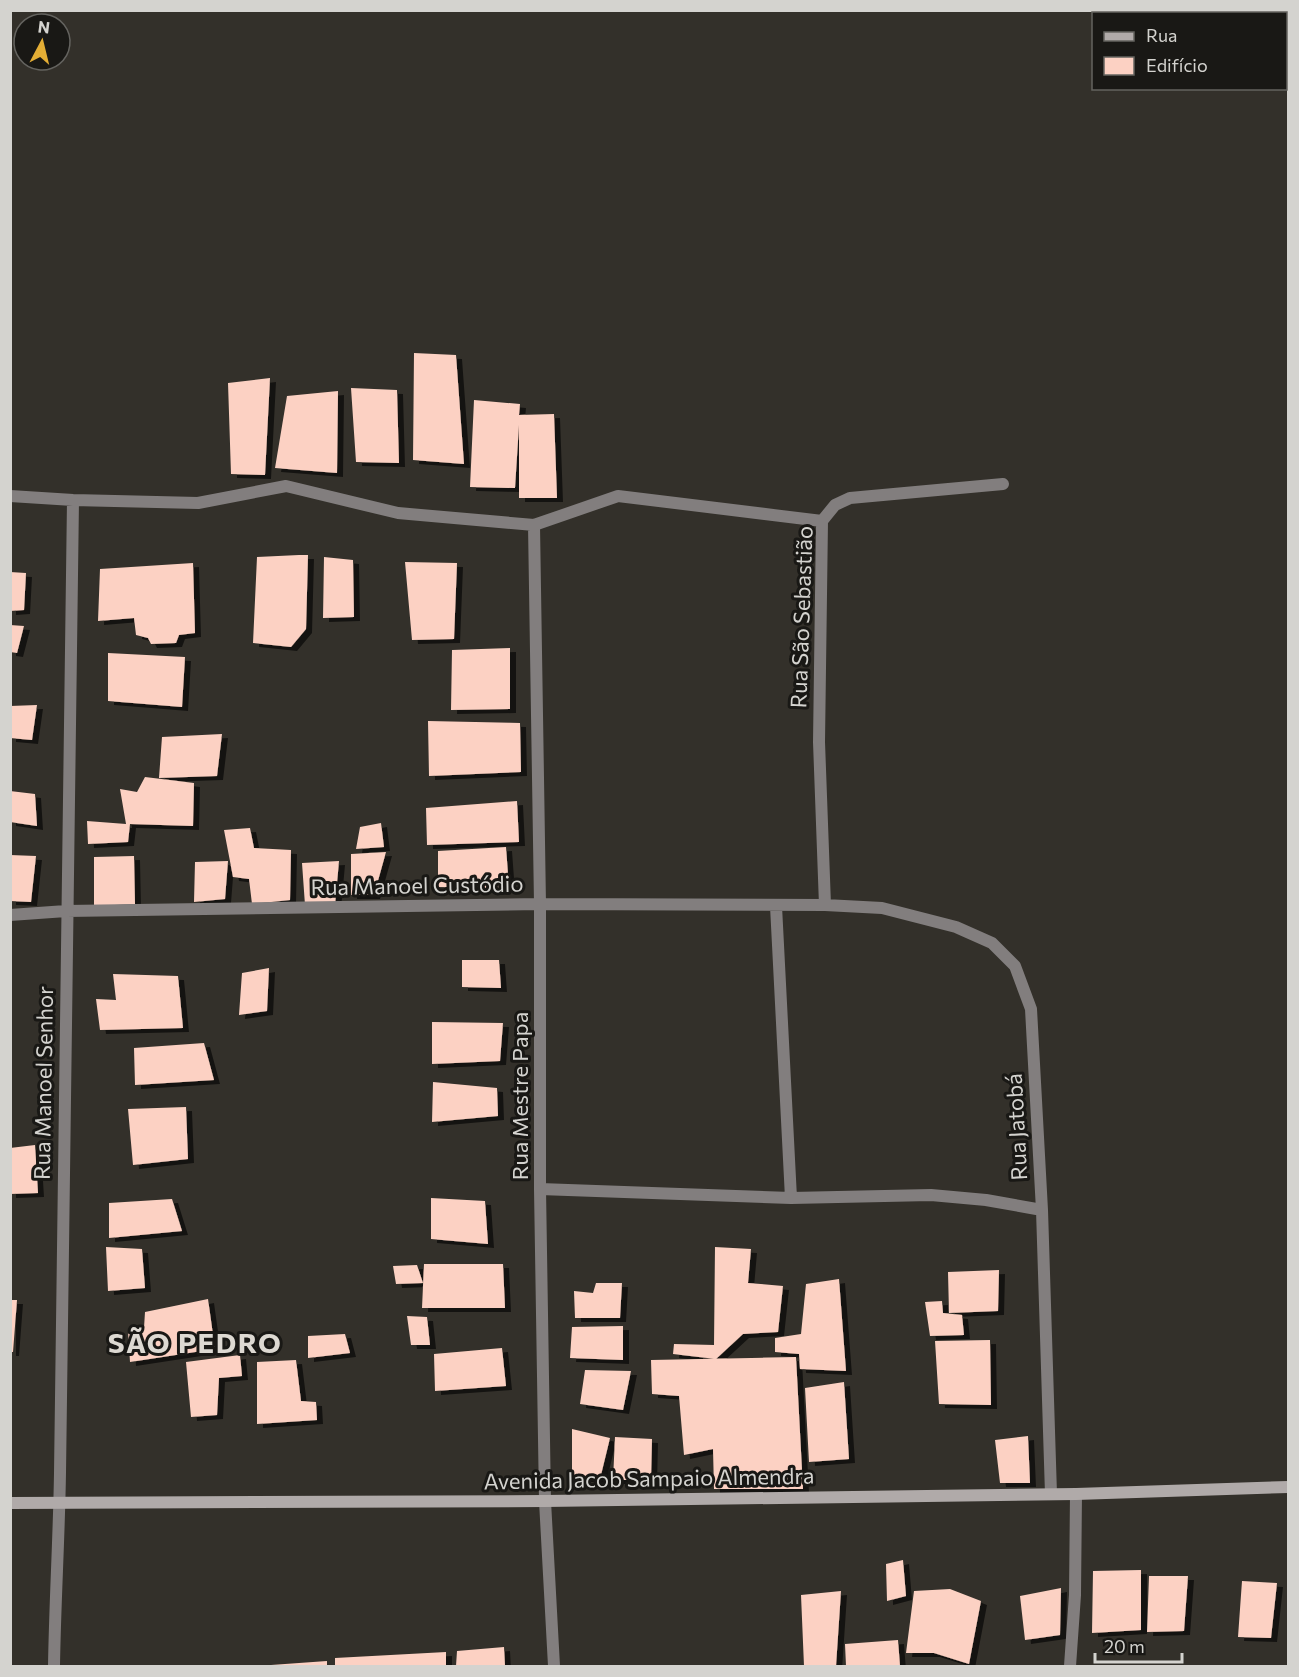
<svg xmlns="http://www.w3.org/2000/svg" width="1299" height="1677" viewBox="0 0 1299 1677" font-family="Commissioner,sans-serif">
  <defs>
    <filter id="shadow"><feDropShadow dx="6" dy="4" stdDeviation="0" flood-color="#0009"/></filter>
  </defs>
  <rect width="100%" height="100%" fill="#33302a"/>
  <path fill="#fcd1c3" filter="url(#shadow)" d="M414,353l42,2 8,109 -51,-4z
    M270,378l-5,97 -34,-1 -3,-91z
    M351,388l46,2 2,73 -43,-1z
    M338,391l-1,82 -62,-5 12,-72z
    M474,400l46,4 -1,11 35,-1 3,84h-38v-73l-4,63 -45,-1z
    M299,555h9l-2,74 -15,18 -38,-4 4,-86z
    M324,557l29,3 1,57 -31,1z
    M405,562l52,1 -3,76 -42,1z
    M193,563l2,70 -16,2 -3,8 -25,1 -3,-6 -12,-3 -2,-17 -36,3 2,-52z
    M10,572l16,1 -2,37 -14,1z
    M10,625l14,1 -7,27 -7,-1z
    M510,648v61l-59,1 1,-60z
    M108,653l77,4 -3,50 -74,-6z
    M37,705l-5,35 -22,-2v-32z
    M428,721l92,2 1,49 -92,4z
    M222,734l-5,42 -58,2 3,-41z
    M145,777l49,6 -1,43 -63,-2 -2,18 -40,2 -1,-23 39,3 -6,-35 17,3z
    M10,791l25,3 2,32 -27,-4z
    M517,801l2,41 -92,3 -1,-37z
    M381,823l3,24 -28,2 4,-22z
    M250,828l4,20 37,2 -1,50 -38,4 -3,-25 -16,-2 -9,-47z
    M506,847l3,41 -71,-1v-36z
    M386,852l-12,43h-23v-41z
    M10,855l26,1 -5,46 -21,-1z
    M134,856l1,48 -41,2v-49z
    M228,861l-3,38 -31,3 1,-40z
    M339,861l-4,44h-30l-3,-42z
    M462,960h37l2,28 -39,-1z
    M269,968l-2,43 -28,4 3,-42z
    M113,974l65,2 5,52 -83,2 -4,-31 20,1z
    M432,1022l71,1 -3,38 -68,3z
    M204,1043l10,37 -79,5 -1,-37z
    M433,1082l64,6 1,28 -66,6z
    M186,1107l2,52 -55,6 -5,-56z
    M35,1145l3,48 -28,1v-46z
    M431,1198l54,3 3,43 -57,-5z
    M172,1199l10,32 -73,7v-35z
    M106,1247l36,2 3,39 -37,3z
    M715,1247l36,2 -3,34 35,3 -5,46 -35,2 -27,25 -43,-5 1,-10 40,1z
    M424,1264h79l2,44h-83z
    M417,1265l6,18 -27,1 -3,-18z
    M999,1270l-1,41 -49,2 -1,-41z
    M839,1279l7,92 -46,-2 -1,-15 -24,-2v-14l26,-4 5,-50z
    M596,1283h26l-2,35h-45l-1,-27 19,2z
    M208,1299l7,50 -85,13 -2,-31 16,-3 1,-16z
    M10,1300h7l-4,52h-3z
    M942,1301l1,12 19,2 2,20 -34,1 -5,-34z
    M407,1316l20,1 3,28h-19z
    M623,1326v34l-53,-2 2,-31z
    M345,1334l5,19 -42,5v-22z
    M990,1340l1,65 -52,-1 -4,-63z
    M502,1348l4,38 -71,5 -1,-37z
    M240,1355l2,21 -23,2 -2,37 -26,2 -5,-55z
    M796,1357l7,132h-89l-1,-40 -29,6 -5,-59 -27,-2 -1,-34z
    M296,1360l5,41 15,1 1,18 -60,4v-62z
    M585,1370l46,1 -8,39 -43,-6z
    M844,1382l5,77 -40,3 -4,-74z
    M572,1429l38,9 -10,41 -28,-2z
    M1028,1436l2,47h-30l-5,-43z
    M615,1437l37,2 -1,41h-38z
    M903,1560l3,36 -19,5 -1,-37z
    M1141,1570v60l-49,3 1,-62z
    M1149,1576h39l-4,55 -37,1z
    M1242,1581l35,2 -6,55 -33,-1z
    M1061,1588l-1,47 -35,5 -5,-44z
    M950,1589l31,12 -12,63 -35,-11h-28l8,-62z
    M841,1591l-5,75h-32l-3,-71z
    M898,1640l2,26h-54l-1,-22z
    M504,1647l1,19h-49l1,-15z
    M446,1652v14h-111v-8z
    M327,1661v5h-56v-1z"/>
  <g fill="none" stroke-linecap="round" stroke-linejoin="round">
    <path stroke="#827e7e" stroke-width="12" d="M10,496l63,4 125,3 88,-17 112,27 136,12 84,-29 204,25
      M534,525l6,379v285l5,312 9,165
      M825,905l-6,-163 3,-221 13,-16 15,-7 153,-14
      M776,906l15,292
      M10,915l56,-4 474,-7 285,1 57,3 74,19 36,16 23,23 16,43 11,201 9,284
      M540,1189l251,9 140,-3 55,5 56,10
      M54,1666c1,-64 5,-128 6,-193 3,-324 7,-648 13,-973
      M1070,1666l5,-71 1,-101"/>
    <path stroke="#b0aaa9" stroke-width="12" d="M10,1503l535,-2 531,-7 212,-7"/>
  </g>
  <g text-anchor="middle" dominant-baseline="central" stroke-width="6" stroke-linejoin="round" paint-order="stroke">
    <g font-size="22" fill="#d4d3cf" stroke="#191815">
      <text transform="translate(801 617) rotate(-88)">Rua São Sebastião</text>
      <text transform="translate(417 885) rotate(-1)">Rua Manoel Custódio</text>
      <text transform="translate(43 1083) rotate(-89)">Rua Manoel Senhor</text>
      <text transform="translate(519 1096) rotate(-90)">Rua Mestre Papa</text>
      <text transform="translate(1016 1127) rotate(-93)">Rua Jatobá</text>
      <text transform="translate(649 1478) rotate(-1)">Avenida Jacob Sampaio Almendra</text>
    </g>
    <g font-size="28" font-weight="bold" letter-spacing="1.5" fill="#ddd9d2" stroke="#191815">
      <text x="195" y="1342">SÃO PEDRO</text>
    </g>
  </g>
  <rect width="1299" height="1677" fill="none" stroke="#d4d3cf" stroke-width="24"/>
  <rect x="1092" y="12" width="195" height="78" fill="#191815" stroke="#64635f" stroke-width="1.5"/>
  <rect x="1104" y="32" width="30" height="9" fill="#b0aaa9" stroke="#64635f" stroke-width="1.5"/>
  <text x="1146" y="42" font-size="18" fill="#d4d3cf">Rua</text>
  <rect x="1104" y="57" width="30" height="18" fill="#fcd1c3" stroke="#64635f" stroke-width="1.5"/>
  <text x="1146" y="72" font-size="18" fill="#d4d3cf">Edifício</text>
  <g transform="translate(42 42) rotate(7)"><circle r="28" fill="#191815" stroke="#64635f" stroke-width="1.5"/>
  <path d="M0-4.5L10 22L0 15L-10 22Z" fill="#e4ae35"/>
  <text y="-9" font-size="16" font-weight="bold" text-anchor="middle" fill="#d4d3cf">N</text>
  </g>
  <path d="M1095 1653v9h87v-9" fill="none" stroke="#d4d3cf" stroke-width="3"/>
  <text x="1104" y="1653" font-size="18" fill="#d4d3cf" stroke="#191815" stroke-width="4.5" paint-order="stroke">20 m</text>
</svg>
